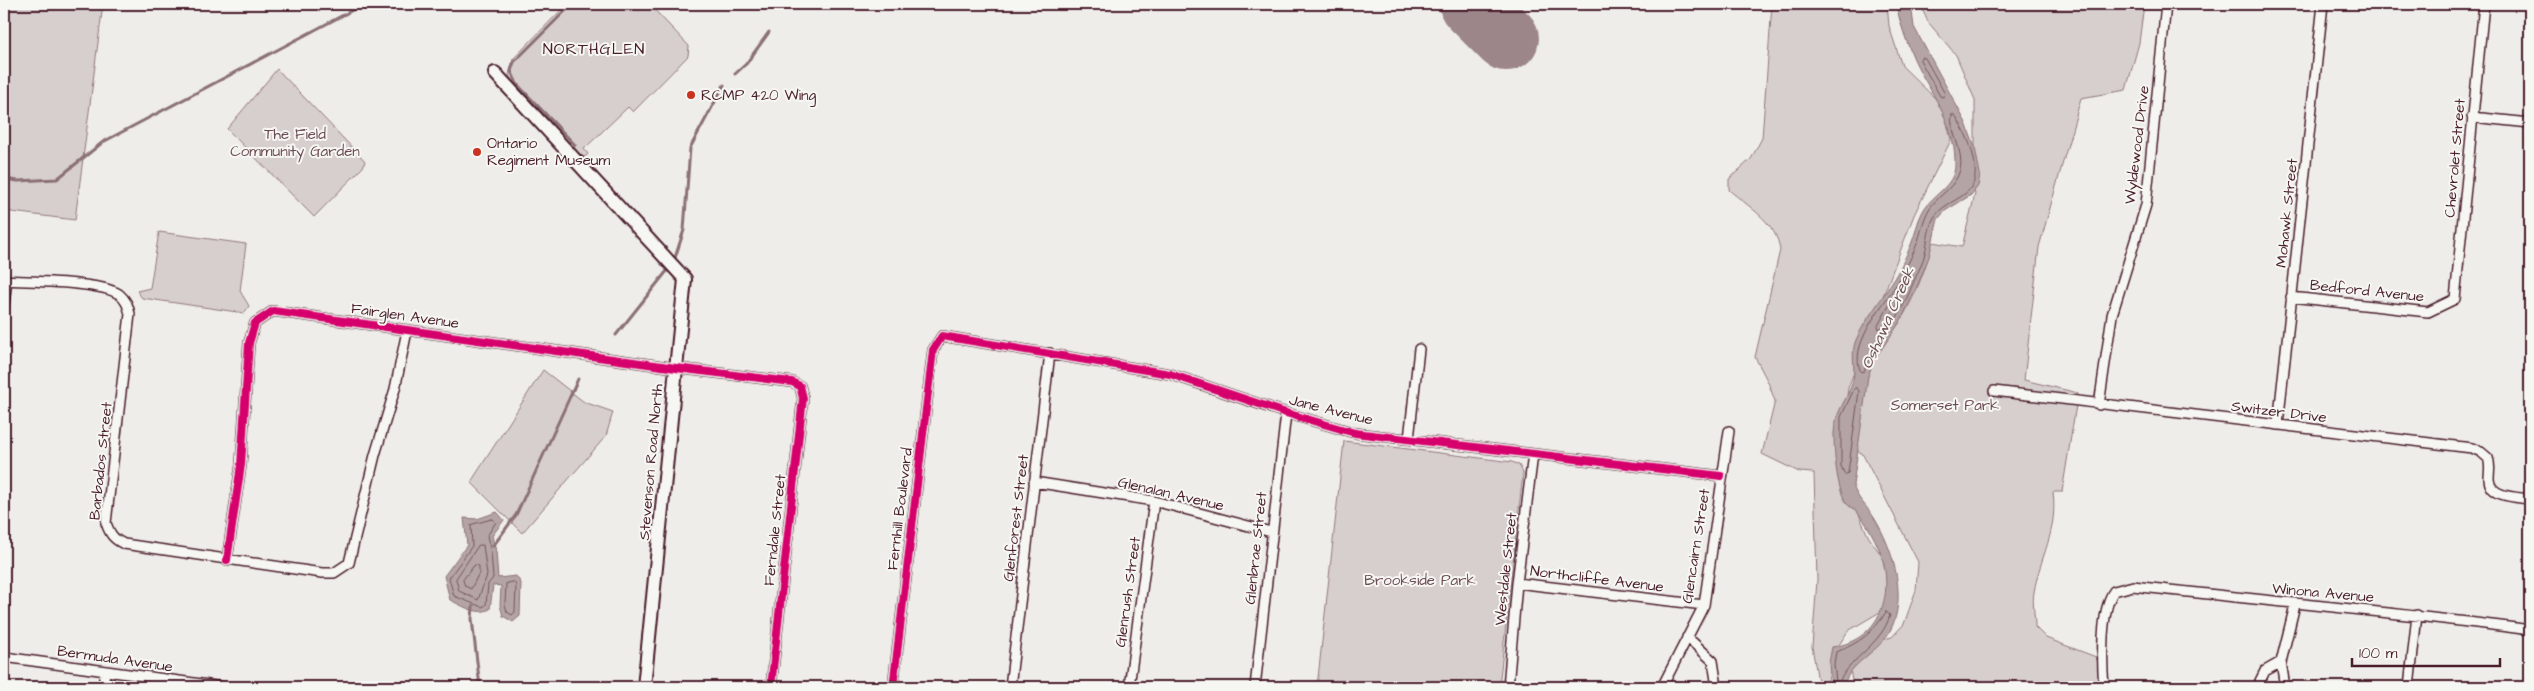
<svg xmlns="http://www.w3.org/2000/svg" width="2534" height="691" viewBox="0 0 2534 691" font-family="'Architects Daughter',sans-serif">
  <rect width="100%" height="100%" fill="#efedea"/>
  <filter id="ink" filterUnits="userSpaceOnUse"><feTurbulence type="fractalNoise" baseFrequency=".02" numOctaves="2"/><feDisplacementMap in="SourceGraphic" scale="10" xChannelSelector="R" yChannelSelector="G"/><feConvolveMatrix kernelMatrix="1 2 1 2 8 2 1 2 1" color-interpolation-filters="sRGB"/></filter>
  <g filter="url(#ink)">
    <path fill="#d7cfce" stroke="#90777c" d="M4,4h99l-28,216 -71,-9z
      M567,4h82l40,42 -1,10 -55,56 -5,-5 -44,42 4,5 -3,3 -6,-2 -65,-70 -5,-10 4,-16z
      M1772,4h115l2,22 13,40 41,40 8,34 -37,75 -66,173 -9,70 3,16 26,62 20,29 8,25 -11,19 -37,22 -11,17 -11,39h-7l-7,-40 5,-67 -3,-107 -15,-1 -37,-18 13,-53 -7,-19 -13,-25 25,-107c-3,-27 -31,-43 -51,-60v-11l22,-20 11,-21z
      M1920,4h224l-5,39 -13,47 -45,8 -42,149 -15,133 54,13 -16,99h-9c5,40 -13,64 -19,100 -2,11 1,24 1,35l11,11 50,19 11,30h-254l-4,-24 9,-17 34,-9 12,-13 12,-34 2,-28 -56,-109 -6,-2c5,-30 5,-62 17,-90 6,-14 18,-25 26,-38 15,-24 27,-53 33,-81l30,5 13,-53 -5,-15 5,-20v-59l-19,-45 -28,-33z
      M277,69l88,92 -2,6 -49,50 -87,-88z
      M159,232l87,12 -6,47 9,15 -5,7 -102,-15 -5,-7 13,-3z
      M543,370l41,32 29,10 -7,24 -84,97 -51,-51z
      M1344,441l168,21 7,3 4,8 -24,214h-182z"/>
    <path fill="#b4a4a5" stroke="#8a6f74" d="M1896,4h15l3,23 52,96 9,25 5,26 -2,12 -7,9 -26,16 -7,8 -9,38 -11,27 -18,38 -26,38 -6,16 -15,109c4,14 13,20 20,31 21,33 38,88 12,123 -13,16 -38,27 -41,48h-13l-2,-24 3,-16c50,-7 64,-56 47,-98 -5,-12 -13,-27 -21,-36 -3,-4 -9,-6 -12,-10 -10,-18 -12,-50 -12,-70 1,-23 14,-33 19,-53 3,-14 -3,-26 3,-40 9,-21 25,-39 36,-58 8,-13 15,-27 20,-40 4,-10 5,-20 10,-29 8,-18 33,-26 33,-48 1,-34 -17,-62 -33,-90 -12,-22 -21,-47 -26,-71z
      M497,512l7,8 -12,16 4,15 2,27 18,-2 5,7 -1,33 -7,6 -10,-6 -3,-11 1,-19 -8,-1 -3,24c-13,7 -27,-3 -40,-9l-6,-24 23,-31 -3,-27 13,1z"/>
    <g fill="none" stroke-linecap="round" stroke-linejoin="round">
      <path stroke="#74545c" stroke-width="1" d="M1922,57l3,1 20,36 -2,3 -3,-1 -20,-36z
        M1952,115h3c11,17 26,49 18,69 -7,15 -29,18 -38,32 -7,10 -7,25 -10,37 -2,9 -7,19 -11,28 -5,13 -11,26 -18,38 -11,19 -24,33 -32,52l-3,1c-13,-26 21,-65 35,-87 8,-13 17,-30 22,-44 4,-12 6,-26 14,-36 10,-12 23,-18 28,-35 5,-18 -12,-41 -8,-55z
        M1892,301l4,-1 1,4 -12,21 -6,4 -1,-3z
        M1857,388l2,3 -11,82 -3,2 -4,-9v-49l13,-28z
        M493,519l3,3 -9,14 4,16 2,26 -5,6 -2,21 -4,2 -28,-11 -5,-18 23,-32 -1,-21z
        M479,545h4l4,30 -9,25 -19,-9 -3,-12z
        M475,565l4,1v7l-8,16 -6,-3 -2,-6z
        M514,582l2,3 -1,27 -3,3 -5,-3 -2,-8 1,-20z
        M1886,612l4,3c-8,29 -38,41 -51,67h-3l-2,-18 2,-12c22,-8 38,-20 50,-40z"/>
      <path stroke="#8a6f74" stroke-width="3" d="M572,4l-58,58 -3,9 6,13 58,61
        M735,74l11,-10 23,-32
        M4,179l14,2 39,-2 46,-37 261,-138
        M674,261l10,-31 6,-82 34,-63
        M616,335l51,-64
        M493,546l23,-31 62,-136
        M473,606l-1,13 8,68"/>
      <path stroke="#9c868a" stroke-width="66" d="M1472,4l34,34"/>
      <g stroke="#4a1f2b" stroke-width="12">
        <path id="street" d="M2472,117l58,6
          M4,280c26,2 95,1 115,14 7,6 9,11 11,20l-24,209c4,11 7,16 18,21l198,29h12l15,-10 26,-108 20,-66 12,-58
          M2291,297l137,15 27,-13 29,-295
          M4,304l3,-24
          M1994,391l478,57 9,4 7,6c3,7 1,13 1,21 1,19 28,18 41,20
          M2099,405l13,-90 34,-110 20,-201
          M2278,425l45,-421
          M1409,439l10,-90
          M1034,482l120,19 117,31
          M227,560l14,-95 8,-122 6,-20 18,-12 403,57 116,14 8,4 3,12 -32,289
          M1517,583l187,22
          M1687,637l26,24 4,26
          M4,657l219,30
          M103,687l2,-16
          M893,687l40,-337 9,-14 228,38 116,39 69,20 366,43
          M1010,687l40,-334
          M1129,687l25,-186
          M1255,687l31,-274
          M1508,687l9,-104 16,-129
          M1662,687l42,-82 25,-174
          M2104,687c-2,-24 -4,-77 10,-96l19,-5c132,15 265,26 397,44
          M2261,687l-2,-4 6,-12 16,-9
          M2285,687l-4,-25 14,-57
          M2409,687l8,-72"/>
      </g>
      <g stroke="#4a1f2b" stroke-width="16">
        <path id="secondary" d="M495,73l190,206 -41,408"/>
      </g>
      <use href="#street" stroke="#f6f6f2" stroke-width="9"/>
      <use href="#secondary" stroke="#f6f6f2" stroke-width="12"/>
      <g stroke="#f6f6f2" stroke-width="11">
        <path id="cycleway" d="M227,560l14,-95 8,-122 6,-20 18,-12 403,57 116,14 8,4 3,12 -32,289
          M893,687l40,-337 9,-14 228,38 116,39 69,20 366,43"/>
      </g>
      <use href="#cycleway" stroke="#d6006c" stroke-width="8"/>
    </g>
  </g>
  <g fill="#c8321e" stroke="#f6f6f2" stroke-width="2">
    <circle cx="691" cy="95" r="5"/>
    <circle cx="477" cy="152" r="5"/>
  </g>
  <g text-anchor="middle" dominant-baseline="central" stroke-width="4" stroke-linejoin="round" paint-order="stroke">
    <g font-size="15" fill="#4a1f2b" stroke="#f6f6f2" text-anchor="start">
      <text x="701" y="95">RCMP 420 Wing</text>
      <text x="487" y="143">Ontario<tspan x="487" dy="17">Regiment Museum</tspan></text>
    </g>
    <g font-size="15" fill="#6d4b54" stroke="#f6f6f2">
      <text x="295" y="134">The Field<tspan x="295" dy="17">Community Garden</tspan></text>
      <text x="1945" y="405">Somerset Park</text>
      <text x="1420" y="580">Brookside Park</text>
    </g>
    <g font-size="15" fill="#4a1f2b" stroke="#f6f6f2">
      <text transform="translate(2137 145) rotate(-83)">Wyldewood Drive</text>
      <text transform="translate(2455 158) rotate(-85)">Chevrolet Street</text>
      <text transform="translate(2287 213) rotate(-84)">Mohawk Street</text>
      <text transform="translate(2367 291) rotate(6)">Bedford Avenue</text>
      <text transform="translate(405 316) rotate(8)">Fairglen Avenue</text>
      <text transform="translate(1331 410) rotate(14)">Jane Avenue</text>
      <text transform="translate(2279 412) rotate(7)">Switzer Drive</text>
      <text transform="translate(101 461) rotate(-84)">Barbados Street</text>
      <text transform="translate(651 462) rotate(-85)">Stevenson Road North</text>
      <text transform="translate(1171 494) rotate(13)">Glenalan Avenue</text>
      <text transform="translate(900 509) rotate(-83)">Fernhill Boulevard</text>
      <text transform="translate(1016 518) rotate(-83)">Glenforest Street</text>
      <text transform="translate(775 530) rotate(-84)">Ferndale Street</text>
      <text transform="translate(1696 546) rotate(-81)">Glencairn Street</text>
      <text transform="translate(1256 548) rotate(-84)">Glenbrae Street</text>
      <text transform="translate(1506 569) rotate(-84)">Westdale Street</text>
      <text transform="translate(1597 579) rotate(7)">Northcliffe Avenue</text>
      <text transform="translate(1128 592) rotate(-82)">Glenrush Street</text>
      <text transform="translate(2323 593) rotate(5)">Winona Avenue</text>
      <text transform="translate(115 659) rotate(8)">Bermuda Avenue</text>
    </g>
    <g font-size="16" letter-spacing="1" fill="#4a1f2b" stroke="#f6f6f2">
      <text x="594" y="49">NORTHGLEN</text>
    </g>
    <g font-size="16" font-style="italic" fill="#6f4e56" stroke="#f6f6f2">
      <text transform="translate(1888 318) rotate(-66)">Oshawa Creek</text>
    </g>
  </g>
  <rect width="2534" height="691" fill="none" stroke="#f6f6f2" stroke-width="20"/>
  <rect x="10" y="10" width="2514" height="671" fill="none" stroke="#4a1f2b" stroke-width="2" filter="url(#ink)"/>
  <path d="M2352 658v8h148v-8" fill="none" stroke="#4a1f2b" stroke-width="2.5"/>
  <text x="2359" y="658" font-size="15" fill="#4a1f2b" stroke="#f6f6f2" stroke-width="4" paint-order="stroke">100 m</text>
</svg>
